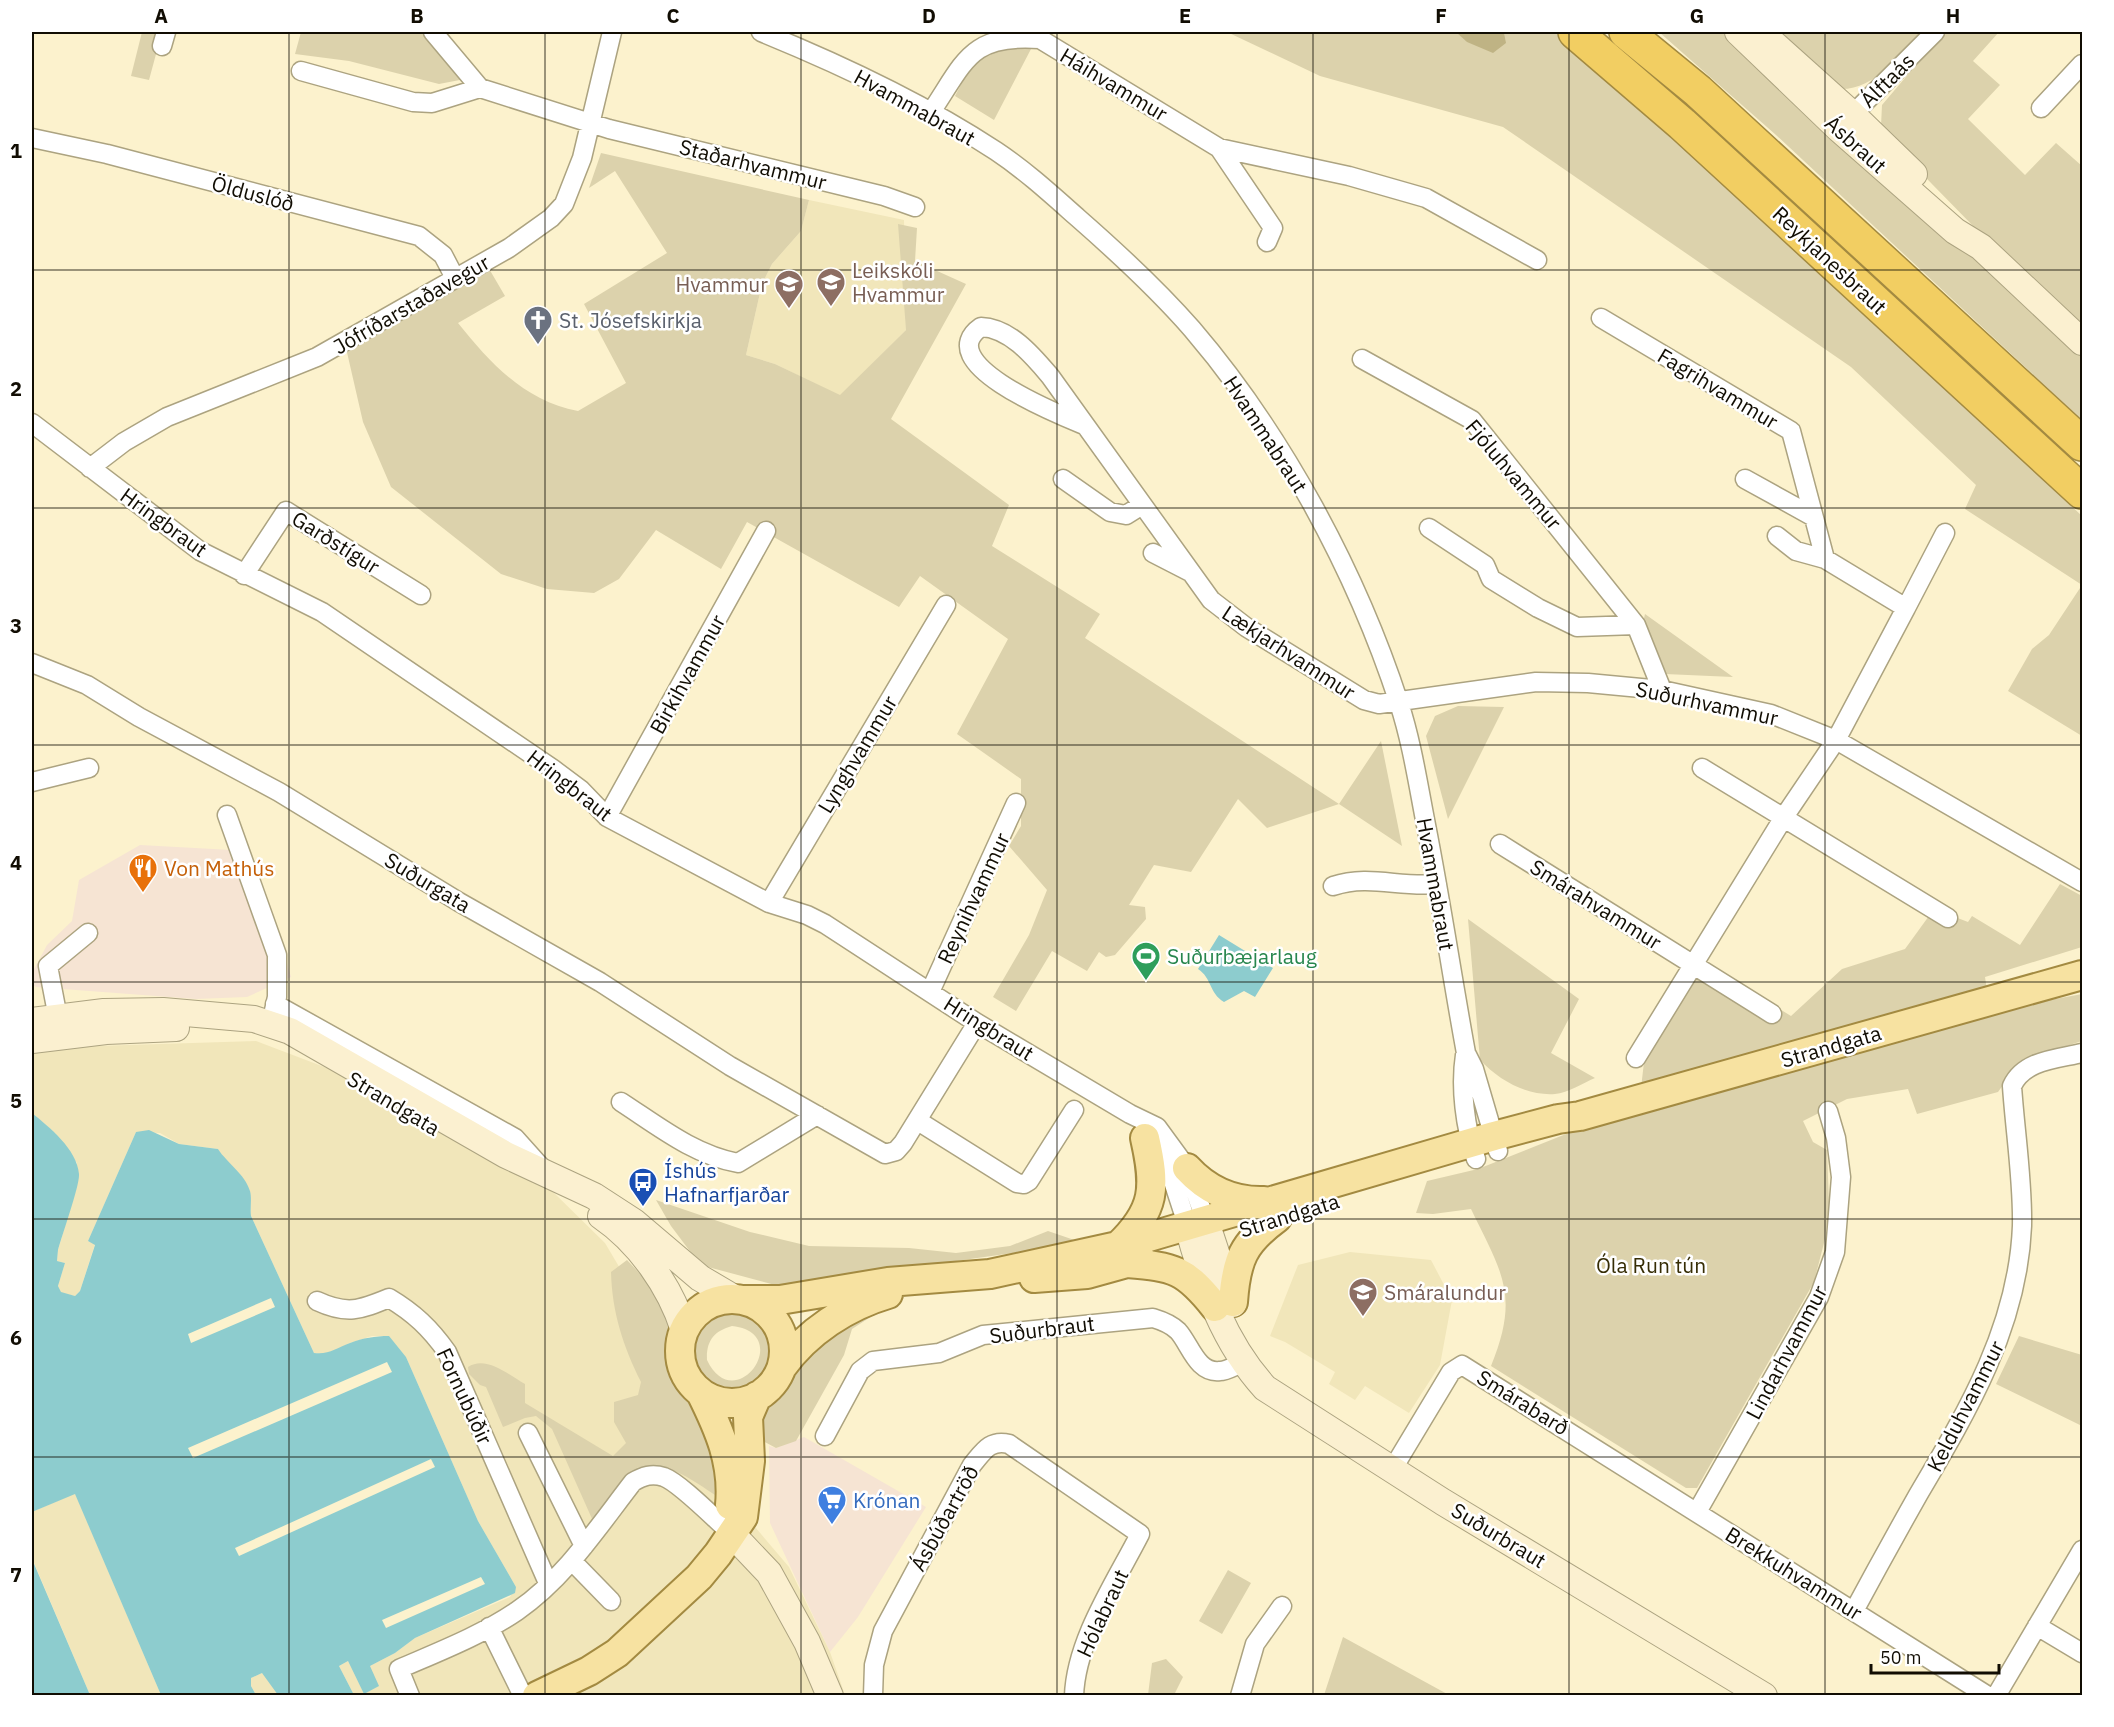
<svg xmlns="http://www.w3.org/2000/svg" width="2114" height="1727" viewBox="0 0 2114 1727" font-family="'IBM Plex Sans',sans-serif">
  <rect width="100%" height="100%" fill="#fcf2cd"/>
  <path fill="#f6e4d3" d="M140,845l110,6 24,66 17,60 -44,20 -51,2 -160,-12 -4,-3v-11l15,-28 25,-24 7,-41z
    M804,1437l122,70 -68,110 -28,35 -60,-129 -1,-77 7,2z"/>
  <path fill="#f1e6ba" d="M809,200l95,20 2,110 -66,66 -65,-32 -29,-9 16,-71 10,-20 29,-33z
    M256,1041l113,43 178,102 58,57 29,49 83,190 72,85 41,85 15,43h-491l-15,-29 9,-5 16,32 6,-27 25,-13 20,-15 95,-41 6,-10 -38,-66 -72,-164 -18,-21h-16l-22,7 -23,11 -13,-1 -63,-137 -1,-25 -11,-18 -12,-10 -9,-14 -39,-5 -19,-11 -24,-1 -48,109 7,3 -15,47 -5,5 -14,-3 -3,-7 7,-23 -8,-2 1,-11 18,-61 1,-26 -22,-30 -23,-20v-65z
    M1350,1252l81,8 21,40 -12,65 -31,48 -44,-27 -10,14 -26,-16 6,-12 -50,-30 -15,-6 28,-71z
    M75,1493l86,202h-71l-58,-137v-46z
    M262,1673l7,5 9,17h-22l-5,-9v-8z"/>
  <path fill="#dcd2ac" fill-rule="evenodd" d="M142,32h20l-13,48 -18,-4z
    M301,32h124l40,47 -26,5 -90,-23 -54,-7z
    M1227,32h328l202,179 325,305v220l-74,-45 24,-42 17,-14 33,-50 -117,-76 11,-24 -125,-118 -348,-240 -183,-51z
    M1659,32h71l352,324v64l-306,-285z
    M1783,32h140c-21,23 -49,58 -83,57l-59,-52z
    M1944,32h55l-26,29 27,24 -32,34 57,56 31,-32 26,23v162l-105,-98 -91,-93 -5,-11 1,-21z
    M1007,46l24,3 -37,71 -39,-24c15,-28 20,-42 52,-50z
    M601,153l208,47 -8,31 -29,33 -10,20 -16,71 29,9 65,31 66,-65 -8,-106 19,4 -2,33 51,23 -75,135 118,86 -17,41 108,68 -15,24 254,166 42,-63 21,105 -63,-42 -72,24 -29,-29 -47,73 -37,-7 -25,40 16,2 1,12 -31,36 -9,2 -7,-5 -12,19 -35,-20 -36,60 -23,-14 36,-62 18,-45 -38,-44 12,-20v-47l-64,-45 51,-95 -88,-63 -21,31 -152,-85 -26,47 -65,-39 -37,49 -25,14 -47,-4 -46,-15 -110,-87 -28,-65 -17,-74 142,-81 17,29 -47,27c33,41 67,78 120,88l48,-28 -42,-79 83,-51 -52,-82 -26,17z
    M1645,614l88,63 -68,-3 -22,-51z
    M1458,706l46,1 -56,112 -22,-83 9,-20z
    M2060,884l22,12v51l-97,30 2,13 -346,98 5,-43 56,-83 89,54 51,-47 63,-20 29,-40 34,13 4,-6 48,29z
    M1468,919l111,80 -28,54 44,25c-12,5 -27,15 -40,16 -29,2 -56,-14 -75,-34z
    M2082,994v47l-47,15 -17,8 -20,28 -81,22 -9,-25 -61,10 -44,22 10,21 14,8 2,54 -4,35 -11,43 -117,206h-11l-195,-122c29,-71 11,-93 -20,-157l-38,5 -17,-1 11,-32 51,-12 88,-35 210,-62 258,-69z
    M656,1200l94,32 59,14 100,2 47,5 54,-7 38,-15 35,12 -304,43 -71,-19 -16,-13 -21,-28z
    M627,1260l17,18 6,-1 24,52 -3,16 4,33 34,47 9,72c-23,-15 -51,-38 -81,-29l-2,8 -42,45 -41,-92 -16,-13 -11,2 -22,9 -17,-40 -6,-2 -11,-11 -1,-7c18,-12 41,8 57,17v19l88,53 13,-13 -12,-21v-20l24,-7 3,-13c-18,-36 -29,-70 -30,-110z
    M889,1305l-37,24 -8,26 -48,86 -20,7 -15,-8 2,-32 11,-13 15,-34 39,-30z
    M737,1310c70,15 38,107 -20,82 -11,-4 -21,-15 -24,-26 -8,-32 14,-53 44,-56zM732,1326c64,7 3,93 -25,34 -1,-19 7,-29 25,-34z
    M2019,1336l63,19v71l-86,-42z
    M1228,1570l23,13 -29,51 -23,-13z
    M1343,1637l106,58h-125z
    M1166,1659l17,18 -9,18h-26l4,-32z"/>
  <path fill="#bfb384" d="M1456,32h45l3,1 2,10 -13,10 -26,-11z"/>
  <path fill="#8dccce" d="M1219,935l54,33 -18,29 -11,-6 -20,11c-15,-9 -12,-24 -26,-33z
    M32,1113c17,14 45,36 47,61 1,11 -17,61 -21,76l-1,11 8,2 -7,23 3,6 14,4 5,-5 15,-46 -7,-4 48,-109 13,-2 30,14 39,5c9,14 27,25 32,42 2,7 0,17 1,25l63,137c15,2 22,-5 36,-10 13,-5 25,-7 39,-7l17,21 72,164 38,66 -1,6 -100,45 -20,15 -25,13 9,20 -15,8 -16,-33 -9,5 15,29h-76l-16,-22 -11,5v8l5,9h-95l-86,-201 -43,18z
    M32,1558v1l58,136h-58z"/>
  <path fill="#fcf2cd" d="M271,1298l4,9 -84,36 -3,-9z
    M387,1362l5,10 -199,86 -5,-10z
    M431,1459l4,8 -196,89 -4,-8z
    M481,1577l4,7 -99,44 -4,-8z"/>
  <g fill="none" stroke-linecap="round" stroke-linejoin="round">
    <g stroke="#aca380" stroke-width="21">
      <path id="street" d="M433,32l47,56 129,41 275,67 31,11
        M761,32c81,33 162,71 235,119 30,20 56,44 82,67 40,35 79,71 114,111 90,105 164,242 207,374 13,40 19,81 27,122 15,76 26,152 40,228l8,16 24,82
        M162,46l4,-14
        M301,71l112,31 19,1 48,-15
        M2041,108l41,-44
        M931,112c35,-52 39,-78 109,-73l179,109 130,28 77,22 111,62
        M1844,123l91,-91
        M32,138l75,16 312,82 24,19 12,23
        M1219,148l54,80 -6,14
        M1601,318l190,113 34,128 81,49 -70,132 -52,77 -148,241
        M1362,359l110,61 164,205 26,65
        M32,423l168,128 122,61 231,157 28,21 26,27 162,86 38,12 18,9 152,99 153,91 27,13 30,41 19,54
        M1084,425c-24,-10 -155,-62 -103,-98 29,1 52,29 69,49l161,224 35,27 118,73 15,4 157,-22 52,1 74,7 109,24 65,26 246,142
        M90,468l34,-26 43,-25 150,-60 192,-109 42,-30 13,-14 18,-46 30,-126
        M1063,479l47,33 16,3 16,-10
        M1745,479l67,37
        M1429,528l56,37 6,14 47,29 39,19 59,-2
        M1777,536l19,15 29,8
        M1153,553l37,19
        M244,575l42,-64 135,84
        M1906,608l39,-75
        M32,663l55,22 52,32 140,75 180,110 141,80 130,84 155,88 11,-3 7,-8 74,-120
        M1702,768l246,150
        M32,782l57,-14
        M227,815l50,140v42l-4,18
        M607,817l159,-286
        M1500,844l272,170
        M1333,886c37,-12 66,2 104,-2
        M769,903l177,-298
        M930,992l86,-189
        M275,1004l240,134 26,29
        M58,1018l-10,-52 40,-33
        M1465,1055c-5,32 0,73 11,104
        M621,1102c37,24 73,53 117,61l79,-48
        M918,1121l99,62 7,1 5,-3 45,-71
        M1151,1145l19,27 18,55
        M317,1301c30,14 43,9 72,-3 25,15 41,30 58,54l101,231
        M528,1433l56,113
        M825,1436l35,-65 13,-10 66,-8 44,-18 170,-17c10,3 18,6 25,13 12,13 19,43 42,40 7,0 16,-6 22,-8
        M1392,1470l59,-98 11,-7 526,331
        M1697,1512l122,-215 16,-45 6,-75 -5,-39 -8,-27
        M572,1561l39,40
        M1854,1611c21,-39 42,-77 64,-116 49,-83 100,-168 104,-269 1,-45 -7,-95 -10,-140 12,-26 45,-27 70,-33
        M2037,1626l45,27
        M489,1627l34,69
        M410,1696l-11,-27c39,-17 83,-34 118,-58 48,-33 81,-84 116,-129 10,-6 19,-9 31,-5 16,6 52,43 68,57
        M873,1696l1,-31 9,-34 89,-166c11,-13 18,-26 37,-21l131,90c-25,49 -64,106 -66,162
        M1240,1696l15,-52 27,-38
        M1996,1696l86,-146"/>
    </g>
    <g stroke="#aca380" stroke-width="28">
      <path id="secondary" d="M1738,32l101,97 116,102 26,16 101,95
        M1765,36l88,79 61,59
        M32,1021l72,-9 59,-1 91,8 36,12 216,124 88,41 40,26 66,56 34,20
        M32,1040l74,-9 70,-3
        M601,1216c38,26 69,70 83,114
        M1206,1222l27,82
        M1188,1227c16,59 36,116 77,161l178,114 321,194
        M732,1534l37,39 38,69 23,54"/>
    </g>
    <g stroke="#a38a41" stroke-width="32">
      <path id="primary" d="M1187,1168c21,23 46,34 77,33
        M1118,1246c38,-36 38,-59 27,-108
        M1127,1263c47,4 58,6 88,44
        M1034,1278l53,-4 54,-15
        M680 1351a52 52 0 1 1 104 0a52 52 0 1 1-104 0Z
        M745,1300h35l108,-18 102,-8 128,-28 376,-110 64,-17 22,-3 502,-141
        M1233,1302c3,-42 10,-59 44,-84
        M782,1367c25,-35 65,-61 106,-73
        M701,1393c18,36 33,70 29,112
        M537,1696l52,-25 28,-18 82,-76 19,-23 25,-37 7,-56 -2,-44 9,-21"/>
    </g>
    <g stroke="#a38a41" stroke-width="36">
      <path id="highway" d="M1575,32l107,92 400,368
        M1626,32l72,59 384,353"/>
    </g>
    <use href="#street" stroke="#fff" stroke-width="18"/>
    <use href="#secondary" stroke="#fbf0d0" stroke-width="26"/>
    <use href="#primary" stroke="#f7e2a1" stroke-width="28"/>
    <use href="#highway" stroke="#f2ce62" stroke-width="33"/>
  </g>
  <path fill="none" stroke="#110d03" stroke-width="1.5" stroke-opacity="0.55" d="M289,32v1664M545,32v1664M801,32v1664M1057,32v1664M1313,32v1664M1569,32v1664M1825,32v1664M32,270h2050M32,508h2050M32,745h2050M32,982h2050M32,1219h2050M32,1457h2050"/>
  <defs>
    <g id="school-pin" transform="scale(1.5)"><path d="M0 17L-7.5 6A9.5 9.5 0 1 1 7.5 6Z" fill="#8d6e63" stroke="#fff"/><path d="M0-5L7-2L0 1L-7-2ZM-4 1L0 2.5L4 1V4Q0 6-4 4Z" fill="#fff"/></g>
    <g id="church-pin" transform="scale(1.5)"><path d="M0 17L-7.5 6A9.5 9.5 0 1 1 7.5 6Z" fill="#6b7280" stroke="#fff"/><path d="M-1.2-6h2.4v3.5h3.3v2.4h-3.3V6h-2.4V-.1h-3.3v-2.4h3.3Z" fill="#fff"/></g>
    <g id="restaurant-pin" transform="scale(1.5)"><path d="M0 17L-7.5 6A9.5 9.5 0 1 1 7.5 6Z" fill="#e8710a" stroke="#fff"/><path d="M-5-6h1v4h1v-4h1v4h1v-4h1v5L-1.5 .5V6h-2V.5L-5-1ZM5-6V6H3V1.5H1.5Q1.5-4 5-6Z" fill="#fff"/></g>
    <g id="stadium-pin" transform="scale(1.5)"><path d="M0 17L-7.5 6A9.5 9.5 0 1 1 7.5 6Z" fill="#2e9e5b" stroke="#fff"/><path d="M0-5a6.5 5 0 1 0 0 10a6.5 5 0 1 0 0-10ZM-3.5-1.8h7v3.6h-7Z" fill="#fff"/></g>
    <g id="bus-pin" transform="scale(1.5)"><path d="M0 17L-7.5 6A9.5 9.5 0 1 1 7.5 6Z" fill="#1a4fb4" stroke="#fff"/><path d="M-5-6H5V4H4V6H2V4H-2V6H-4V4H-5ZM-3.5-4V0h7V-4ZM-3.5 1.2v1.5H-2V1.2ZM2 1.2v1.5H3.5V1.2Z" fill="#fff"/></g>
    <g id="supermarket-pin" transform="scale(1.5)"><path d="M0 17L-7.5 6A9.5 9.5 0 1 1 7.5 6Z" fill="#3f7fe0" stroke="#fff"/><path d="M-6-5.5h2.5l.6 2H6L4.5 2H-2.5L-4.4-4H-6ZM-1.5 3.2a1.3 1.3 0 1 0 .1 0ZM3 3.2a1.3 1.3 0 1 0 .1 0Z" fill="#fff"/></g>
  </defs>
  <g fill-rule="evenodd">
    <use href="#school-pin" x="831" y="282"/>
    <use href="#school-pin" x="789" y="284"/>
    <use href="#church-pin" x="538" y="320"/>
    <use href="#restaurant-pin" x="143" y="868"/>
    <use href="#stadium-pin" x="1146" y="956"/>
    <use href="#bus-pin" x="643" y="1182"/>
    <use href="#school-pin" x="1363" y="1292"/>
    <use href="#supermarket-pin" x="832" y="1500"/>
  </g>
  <g text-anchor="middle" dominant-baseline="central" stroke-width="5" stroke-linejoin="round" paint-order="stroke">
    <g font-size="21" fill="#110d03" stroke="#fff">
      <text transform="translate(1887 80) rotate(-45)">Álftaás</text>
      <text transform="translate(1114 84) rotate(31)">Háihvammur</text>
      <text transform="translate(915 107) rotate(29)">Hvammabraut</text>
      <text transform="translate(1856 144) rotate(42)">Ásbraut</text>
      <text transform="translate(753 164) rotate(14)">Staðarhvammur</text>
      <text transform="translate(253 193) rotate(15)">Ölduslóð</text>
      <text transform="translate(1830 260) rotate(43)">Reykjanesbraut</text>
      <text transform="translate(411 304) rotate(-30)">Jófríðarstaðavegur</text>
      <text transform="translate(1718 388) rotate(31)">Fagrihvammur</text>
      <text transform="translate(1266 434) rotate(57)">Hvammabraut</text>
      <text transform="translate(1514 474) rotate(50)">Fjóluhvammur</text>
      <text transform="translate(164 522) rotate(36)">Hringbraut</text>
      <text transform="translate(336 542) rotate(32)">Garðstígur</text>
      <text transform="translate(1289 652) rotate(33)">Lækjarhvammur</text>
      <text transform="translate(687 674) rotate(-61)">Birkihvammur</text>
      <text transform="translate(1707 703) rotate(12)">Suðurhvammur</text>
      <text transform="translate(857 754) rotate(-59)">Lynghvammur</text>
      <text transform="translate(570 785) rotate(38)">Hringbraut</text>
      <text transform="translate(428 882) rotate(31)">Suðurgata</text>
      <text transform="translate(1436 884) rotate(80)">Hvammabraut</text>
      <text transform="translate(973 898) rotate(-65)">Reynihvammur</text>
      <text transform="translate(1596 904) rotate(32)">Smárahvammur</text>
      <text transform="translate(989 1028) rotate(32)">Hringbraut</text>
      <text transform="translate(1831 1046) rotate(-16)">Strandgata</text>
      <text transform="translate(394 1103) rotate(31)">Strandgata</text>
      <text transform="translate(1289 1215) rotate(-17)">Strandgata</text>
      <text transform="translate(1042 1329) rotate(-7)">Suðurbraut</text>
      <text transform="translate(1786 1352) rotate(-62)">Lindarhvammur</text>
      <text transform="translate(465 1396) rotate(65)">Fornubúðir</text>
      <text transform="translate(1523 1402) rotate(32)">Smárabarð</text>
      <text transform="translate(1965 1406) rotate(-63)">Kelduhvammur</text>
      <text transform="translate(944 1518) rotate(-61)">Ásbúðartröð</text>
      <text transform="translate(1499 1535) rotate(31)">Suðurbraut</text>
      <text transform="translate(1794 1573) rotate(32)">Brekkuhvammur</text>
      <text transform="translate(1102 1613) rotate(-65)">Hólabraut</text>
    </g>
    <g font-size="21" fill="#785e54" stroke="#fff" text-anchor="start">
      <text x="852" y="270">Leikskóli<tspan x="852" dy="24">Hvammur</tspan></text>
      <text x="768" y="284" text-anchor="end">Hvammur</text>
      <text x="1384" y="1292">Smáralundur</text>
    </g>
    <g font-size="21" fill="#5b616d" stroke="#fff" text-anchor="start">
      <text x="559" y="320">St. Jósefskirkja</text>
    </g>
    <g font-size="21" fill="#c56008" stroke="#fff" text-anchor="start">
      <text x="164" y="868">Von Mathús</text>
    </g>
    <g font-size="21" fill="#27864d" stroke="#fff" text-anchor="start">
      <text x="1167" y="956">Suðurbæjarlaug</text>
    </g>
    <g font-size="21" fill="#164399" stroke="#fff" text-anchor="start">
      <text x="664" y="1170">Íshús<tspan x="664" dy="24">Hafnarfjarðar</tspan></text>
    </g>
    <g font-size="21" fill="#362d05" stroke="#fff">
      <text x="1651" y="1265">Óla Run tún</text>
    </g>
    <g font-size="21" fill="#366cbe" stroke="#fff" text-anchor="start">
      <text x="853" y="1500">Krónan</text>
    </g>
  </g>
  <rect width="2114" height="1727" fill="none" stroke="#ffffff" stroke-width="66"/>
  <path d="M1871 1664v9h128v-9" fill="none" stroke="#110d03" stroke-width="3"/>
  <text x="1880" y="1664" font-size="18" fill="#110d03" stroke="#ffffff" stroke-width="4.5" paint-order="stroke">50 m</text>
  <rect x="33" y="33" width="2048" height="1661" fill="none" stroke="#110d03" stroke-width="2"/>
  <g font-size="20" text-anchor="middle" font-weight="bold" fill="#110d03">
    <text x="161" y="23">A</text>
    <text x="417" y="23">B</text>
    <text x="673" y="23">C</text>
    <text x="929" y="23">D</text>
    <text x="1185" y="23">E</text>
    <text x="1441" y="23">F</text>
    <text x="1697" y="23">G</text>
    <text x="1953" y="23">H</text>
    <text x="16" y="158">1</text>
    <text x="16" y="396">2</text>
    <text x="16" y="633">3</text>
    <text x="16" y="870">4</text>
    <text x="16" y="1108">5</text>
    <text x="16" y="1345">6</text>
    <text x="16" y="1582">7</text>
  </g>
</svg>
